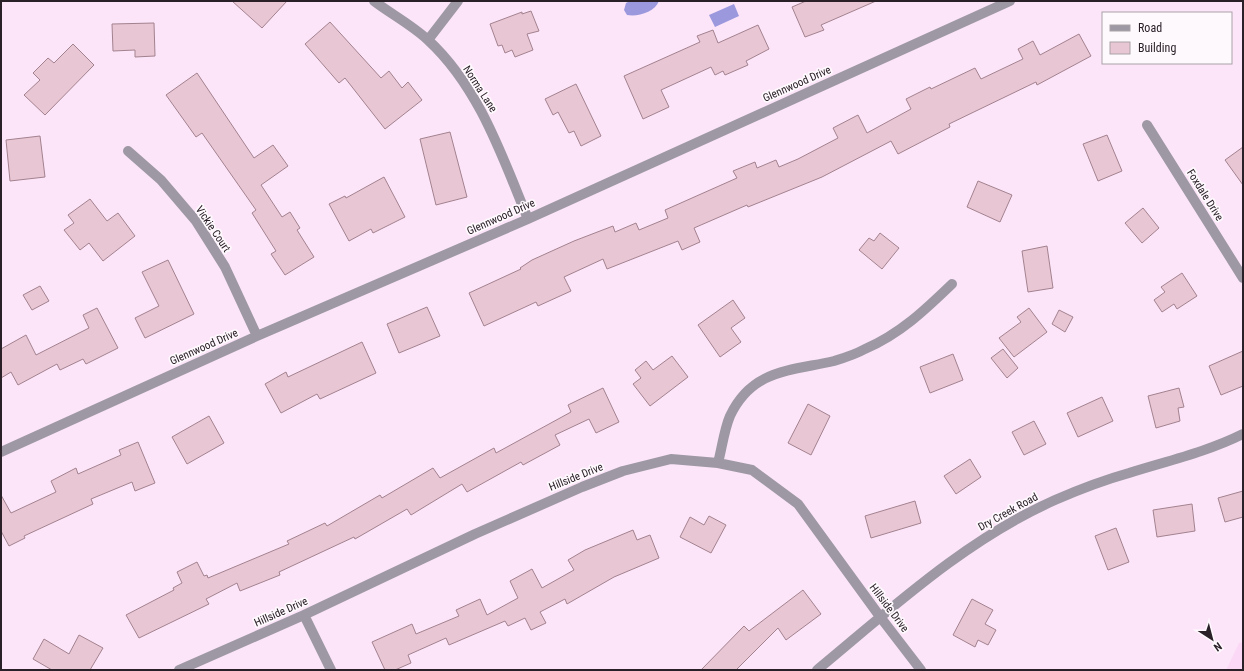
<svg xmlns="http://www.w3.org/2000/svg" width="1244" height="671" viewBox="0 0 1244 671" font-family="'Roboto Condensed',sans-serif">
  <rect width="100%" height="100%" fill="#fce5f9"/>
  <path fill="#fbd9f6" d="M1243,642v28h-17l13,-27z"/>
  <path fill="#9b98dd" d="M630,1h29c-4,11 -21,16 -32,14l-3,-5 2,-7z
    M734,4l5,12 -24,11 -6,-12z"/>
  <path fill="#e9c6d4" stroke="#a3828f" d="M232,1h55l-25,27z
    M806,1h70l-55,24 3,5 -19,7 -13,-30z
    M531,11l8,20 -12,3 6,16 -18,7 -3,-7 -7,3 -3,-8 -4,1 -8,-22 32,-12v2z
    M330,22l51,56 8,-7 13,17 6,-6 14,18 -37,29 -40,-51 -6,5 -34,-39z
    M154,23l1,33 -20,1v-7l-22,1 -1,-27z
    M758,25l11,24 -23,12 2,4 -23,10 -2,-4 -8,4 -4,-8 -50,23 8,17 -26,12 -19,-43 76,-34 -3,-6 16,-6 5,13z
    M1079,34l12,22 -54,29 -1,-3 -87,42 1,3 -52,27 -7,-13 -69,36 -74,30 -1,-2 -53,23 6,14 -18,8 -4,-9 -71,28 -4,-10 -39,18 7,14 -33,15 -2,-4 -52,24 -15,-33 52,-24 -1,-1 12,-8 42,-19 39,-15 2,6 21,-9 3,7 29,-12 -3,-8 72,-32 -4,-7 22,-9 2,6 19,-8 3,7 19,-8 40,-21 -5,-10 25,-13 9,18 44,-24 -5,-10 24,-12 1,2 44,-21 6,11 42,-20 -5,-10 15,-8 7,14z
    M73,44l21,21 -49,50 -21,-20 16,-15 -7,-7 15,-15 6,5z
    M197,73l57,85 19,-13 15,21 -27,19 21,32 8,-5 10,16 -3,2 17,27 -29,18 -14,-21 5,-3 -24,-38 4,-3 -54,-77 -6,4 -30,-42z
    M576,84l25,52 -20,10 -7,-15 -5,2 -11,-21 -5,3 -8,-16z
    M450,132l17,65 -31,8 -16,-66z
    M1107,135l15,36 -24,10 -15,-37z
    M40,136l5,41 -35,4 -4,-41z
    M1243,147v38l-18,-25z
    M384,177l21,40 -32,16 -2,-4 -22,12 -20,-37 16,-8 1,2z
    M978,181l34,14 -12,27 -33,-15z
    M90,199l17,22 11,-8 17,23 -32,25 -14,-18 -9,7 -16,-20 10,-7 -6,-8z
    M1143,208l16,20 -17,15 -17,-20z
    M880,233l19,15 -17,21 -23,-19 10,-12 5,3z
    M1047,246l6,42 -25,4 -6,-41z
    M168,260l26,54 -49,24 -10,-20 24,-12 -17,-34z
    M1182,273l15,23 -20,13 -3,-5 -12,8 -8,-12 11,-8 -4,-5z
    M40,286l9,15 -17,9 -9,-15z
    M733,300l12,18 -14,10 10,14 -21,15 -22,-32z
    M427,307l13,29 -41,17 -12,-29z
    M97,308l21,40 -32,16 -3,-5 -23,11 -3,-6 -39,21 -7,-13 -10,6v-29l25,-14 10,20 53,-27 -6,-13z
    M1029,308l18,24 -33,25 -15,-19 22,-16 -4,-5z
    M1059,310l14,7 -8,15 -13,-8z
    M362,342l14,31 -56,26 -3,-5 -36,19 -16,-29 21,-12 2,5z
    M1003,349l15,19 -11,10 -16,-20z
    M1243,351v35l-22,9 -12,-29z
    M953,354l10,26 -33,13 -10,-26z
    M672,356l16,21 -38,29 -17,-22 8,-6 -6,-8 11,-9 7,9z
    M603,388l16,34 -23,11 -7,-14 -34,16 5,10 -37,20 -2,-3 -54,30 -5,-8 -51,31 -4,-6 -52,30 -1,-2 -75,35 1,3 -40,16 -3,-8 -31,16 3,5 -70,34 -13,-23 48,-25 -1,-2 9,-5 -5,-11 20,-10 7,14 3,-1 1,3 81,-34 -2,-3 38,-18 2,3 53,-31 2,3 51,-30 7,10 54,-30 2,5 75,-41 -3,-7z
    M1179,388l5,19 -6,1 2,13 -24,7 -8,-32z
    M1102,397l11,24 -35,16 -11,-24z
    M808,404l22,12 -19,39 -23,-12z
    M209,416l15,27 -37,21 -15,-27z
    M1034,421l12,23 -22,11 -12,-23z
    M138,442l17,41 -20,8 -3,-9 -41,17 2,5 -69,32 1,2 -16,8 -8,-15v-36l10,18 45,-21 -5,-11 25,-13 2,6 43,-19 -2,-5z
    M970,459l11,18 -25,17 -12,-18z
    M1243,491v26l-18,5 -7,-24z
    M915,501l6,22 -50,15 -6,-22z
    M1192,504l3,27 -38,6 -4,-27z
    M709,516l17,9 -15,28 -31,-16 10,-20 14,8z
    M1116,528l13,34 -21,8 -13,-34z
    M633,530l4,10 13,-5 9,23 -45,19 -47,27 -2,-5 -25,13 6,11 -15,7 -6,-12 -17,8 -3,-5 -56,24 -3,-7 -38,17 3,8 -16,7h-10l-13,-28 40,-18 4,10 43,-18 -3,-6 24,-11 7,16 31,-17 -8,-17 22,-12 10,19 32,-18 -6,-10 17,-10z
    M803,590l18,24 -35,26 -8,-12 -42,42h-35l43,-44 5,5z
    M972,599l21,11 -8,14 11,6 -8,15 -10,-5 -3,7 -22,-12z
    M79,635l24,13 -13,22h-38l-19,-11 11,-20 25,15z"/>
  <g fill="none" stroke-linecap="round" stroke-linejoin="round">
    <path stroke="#9e98a4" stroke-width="10" d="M374,1c17,13 38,24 54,39 51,47 74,116 100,179
      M428,40l30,-39
      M1147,125l96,153
      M128,151l33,29 35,41 29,46 32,69
      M1,452l256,-116 271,-117 482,-218
      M718,463c4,-15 6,-33 12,-47 22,-47 61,-45 104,-55 10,-3 22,-7 31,-12 35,-15 60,-39 87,-65
      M304,615l27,55
      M179,670l125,-55 171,-81 107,-47 41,-16 48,-12 47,4 34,7 46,34 83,114 40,52
      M817,670c75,-62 148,-130 238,-170 23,-10 49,-20 74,-27 38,-12 78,-21 114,-39"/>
  </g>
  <g text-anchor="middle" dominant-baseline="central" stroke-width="3.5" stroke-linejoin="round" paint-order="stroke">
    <g font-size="11" fill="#2a2028" stroke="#fef9fd">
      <text transform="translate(797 84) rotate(-24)">Glennwood Drive</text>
      <text transform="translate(480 89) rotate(57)">Norma Lane</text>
      <text transform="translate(1205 195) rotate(58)">Foxdale Drive</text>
      <text transform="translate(501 217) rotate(-24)">Glennwood Drive</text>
      <text transform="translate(213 229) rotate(56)">Vickie Court</text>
      <text transform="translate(204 347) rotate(-24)">Glennwood Drive</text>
      <text transform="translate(576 477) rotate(-22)">Hillside Drive</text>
      <text transform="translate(1008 512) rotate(-29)">Dry Creek Road</text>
      <text transform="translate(889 608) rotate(53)">Hillside Drive</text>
      <text transform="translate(281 612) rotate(-24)">Hillside Drive</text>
    </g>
  </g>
  <rect width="1244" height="671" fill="none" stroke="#2a2028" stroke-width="4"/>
  <rect x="1102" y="12" width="130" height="52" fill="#fef9fd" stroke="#a9a2a8"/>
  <rect x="1110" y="25" width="20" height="6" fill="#9e98a4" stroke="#a9a2a8"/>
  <text x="1138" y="32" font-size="12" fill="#2a2028">Road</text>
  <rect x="1110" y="42" width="20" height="12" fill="#e9c6d4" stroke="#a9a2a8"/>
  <text x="1138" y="52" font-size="12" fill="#2a2028">Building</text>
  <g transform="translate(1212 639) rotate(144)" stroke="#fef9fd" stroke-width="3" paint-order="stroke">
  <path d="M0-3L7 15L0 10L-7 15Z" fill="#2a2028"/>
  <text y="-6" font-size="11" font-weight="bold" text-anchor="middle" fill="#2a2028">N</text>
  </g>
</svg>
